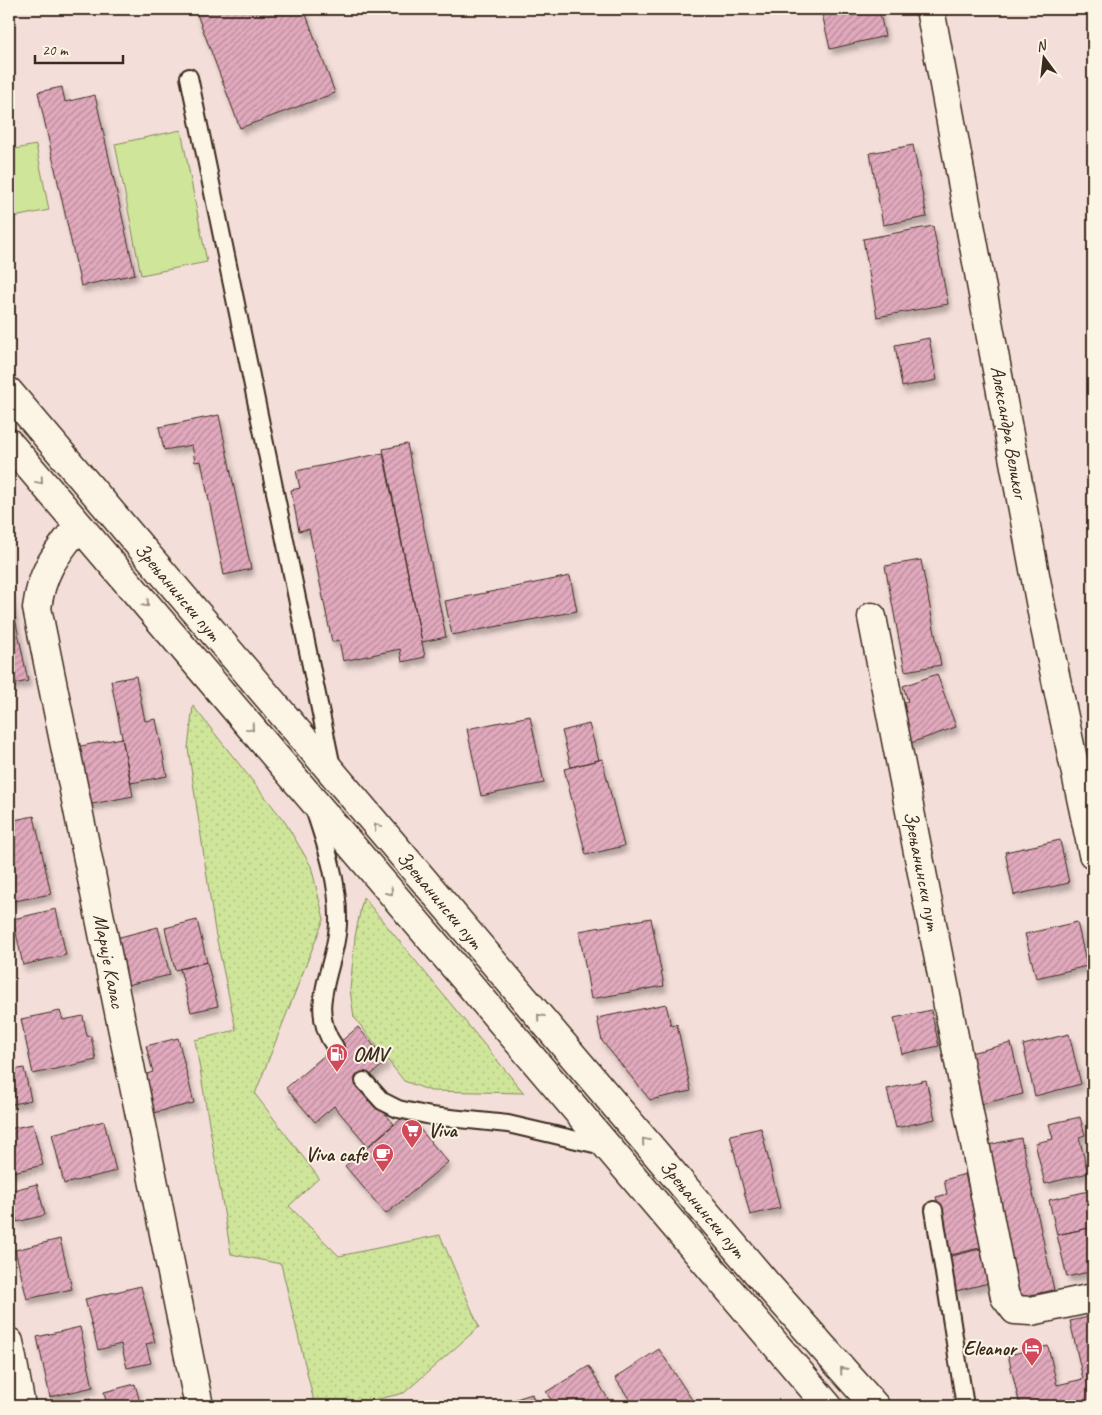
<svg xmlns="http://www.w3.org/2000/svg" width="1102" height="1415" viewBox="0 0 1102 1415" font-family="Caveat,sans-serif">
  <defs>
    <pattern id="grass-dots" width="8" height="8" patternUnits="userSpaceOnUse" patternTransform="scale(1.25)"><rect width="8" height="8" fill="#cee59a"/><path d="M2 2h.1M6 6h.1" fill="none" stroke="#b2c584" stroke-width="1.8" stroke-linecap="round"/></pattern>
    <pattern id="building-hatch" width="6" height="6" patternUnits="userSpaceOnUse" patternTransform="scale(1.25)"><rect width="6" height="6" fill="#e1a9bd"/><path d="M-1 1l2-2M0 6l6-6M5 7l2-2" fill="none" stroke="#b88a99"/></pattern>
    <filter id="shadow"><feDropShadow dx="3" dy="5.5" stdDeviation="2.5" flood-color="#0004"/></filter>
  </defs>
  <rect width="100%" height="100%" fill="#f4ded9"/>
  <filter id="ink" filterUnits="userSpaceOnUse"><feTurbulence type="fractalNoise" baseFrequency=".02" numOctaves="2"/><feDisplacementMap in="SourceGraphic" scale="10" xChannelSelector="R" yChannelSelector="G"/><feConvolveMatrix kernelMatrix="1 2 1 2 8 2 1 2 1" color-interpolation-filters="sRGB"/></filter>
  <g filter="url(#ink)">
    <path fill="url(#grass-dots)" stroke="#84885c" d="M193,706l92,116 26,44 13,53 -69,175 64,84 -30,28 50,50 101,-21 39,92 -75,66 -55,13h-34l-34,-142 -50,-10 -36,-214 41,-10 -21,-99 -27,-183z
      M363,897l161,196 -93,-2 -27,-10 -50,-64 -4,-27 5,-53z"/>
    <path fill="#cee59a" stroke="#84885c" d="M181,130l26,132 -66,13 -26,-131z
      M36,145l13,65 -40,8v-68z"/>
    <path fill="url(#building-hatch)" stroke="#3b2a1e" filter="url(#shadow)" d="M195,9h109l31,84 -95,35z
      M821,9h58l6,27 -55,13z
      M62,87l3,15 30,-7 40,179 -54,12 -43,-194z
      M913,145l14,72 -44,8 -13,-72z
      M933,226l15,78 -71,13 -14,-78z
      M929,338l8,42 -35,7 -7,-42z
      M219,415l32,154 -27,6 -23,-114 -6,1 -3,-17 -28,5 -5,-23z
      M407,444l39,193 -24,5 -39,-193z
      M383,453l42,204 -23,5 -2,-13 -57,12 -4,-21 -7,2 -23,-113 -10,2 -8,-41 9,-2 -4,-17z
      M921,560l20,105 -36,6 -20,-105z
      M570,576l7,35 -125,24 -7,-34z
      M9,589l19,92 -19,4z
      M937,674l19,53 -51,18 -14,-38 17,-6 -5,-15z
      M136,676l9,45 11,-2 11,57 -36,7 -20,-102z
      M530,716l14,67 -63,13 -14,-67z
      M589,724l10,36 -28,7 -9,-36z
      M122,738l11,58 -46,9 -11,-58z
      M602,759l22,87 -38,9 -22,-86z
      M34,816l17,78 -42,8v-81z
      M1060,840l9,43 -55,12 -9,-43z
      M56,909l10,46 -43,10 -10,-46z
      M651,918l13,68 -73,13 -12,-68z
      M197,920l10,42 -32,8 -10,-42z
      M1077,922l10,44 -51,12 -11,-44z
      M158,927l12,48 -43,10 -11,-47z
      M207,962l11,44 -27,6 -11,-43z
      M666,1004l5,22 6,-2 14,67 -41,9 -48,-59 -5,-23z
      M931,1010l8,36 -37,8 -8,-36z
      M60,1011l3,9 20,-4 4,20h4l5,24 -63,14 -12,-55z
      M358,1027l29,34 -27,23 34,40 -26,22 -34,-40 -19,16 -29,-34z
      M1069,1034l12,50 -46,12 -12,-51z
      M178,1038l16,65 -41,10 -9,-38 9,-3 -7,-26z
      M1011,1043l12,51 -46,11 -11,-51z
      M24,1068l7,32 -22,5v-34z
      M926,1080l9,39 -39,9 -9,-39z
      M407,1114l41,48 -62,52 -41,-48z
      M1080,1117l5,18 -6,2 9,36 -43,11 -10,-41 18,-4 -4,-15z
      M104,1121l12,50 -52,13 -12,-50z
      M33,1124l10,41 -34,8v-44z
      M761,1128l19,80 -30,7 -20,-80z
      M1021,1138l33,152 -38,8 -33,-152z
      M965,1174l18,73 -32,8 -15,-58 11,-3 -3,-14z
      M37,1184l8,31 -28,7 -8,-31z
      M1093,1190v37l-36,8 -8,-35z
      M1093,1227v44l-26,6 -10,-42z
      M60,1239l12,50 -45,10 -12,-49z
      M980,1249l9,34 -33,8 -8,-34z
      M141,1286l14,56 -9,2 5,19 -24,5 -6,-24 -23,6 -13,-51z
      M1093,1316v90h-73l-12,-51 40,-9 9,39 26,-6 -13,-58z
      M80,1327l13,60 -43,10 -13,-60z
      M659,1349l37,57h-62l-19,-28z
      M589,1366l23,40h-57l-9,-14z
      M135,1384l6,22h-34l-3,-14z
      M532,1394l4,12h-32l-1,-3z
      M90,1399l2,7h-33z
      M502,1402l2,4h-17z"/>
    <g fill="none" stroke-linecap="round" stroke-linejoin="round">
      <g stroke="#3b2a1e" stroke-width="20">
        <path id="lane" d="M189,77l143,690
          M315,812c12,36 24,72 23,111 -1,44 -33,83 -3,124
          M364,1081l18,20 16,8 33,7 77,8 99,23
          M934,1210l31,196"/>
      </g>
      <g stroke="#3b2a1e" stroke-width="31">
        <path id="street" d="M930,9l114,614 49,231
          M78,526c-23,30 -36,44 -41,82l162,798
          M872,617l133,680 10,13 16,1 62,-13
          M9,1342l12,64"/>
      </g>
      <g stroke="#3b2a1e" stroke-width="31">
        <path id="secondary" d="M9,392l756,890 110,124
          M9,443l819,963"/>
      </g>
      <use href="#lane" stroke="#fcf5e5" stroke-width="16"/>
      <use href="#street" stroke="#fcf5e5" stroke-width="28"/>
      <use href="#secondary" stroke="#fcf5e5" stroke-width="28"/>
    </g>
    <defs><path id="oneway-chevron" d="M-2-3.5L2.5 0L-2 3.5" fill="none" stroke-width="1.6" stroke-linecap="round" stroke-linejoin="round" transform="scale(1.25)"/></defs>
    <g stroke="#9c9082">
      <use href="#oneway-chevron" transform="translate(40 481) rotate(50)"/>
      <use href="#oneway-chevron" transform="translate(146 604) rotate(49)"/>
      <use href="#oneway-chevron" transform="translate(251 728) rotate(50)"/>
      <use href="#oneway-chevron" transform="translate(377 827) rotate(-130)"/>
      <use href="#oneway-chevron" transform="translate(390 892) rotate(49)"/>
      <use href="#oneway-chevron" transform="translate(540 1017) rotate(-130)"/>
      <use href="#oneway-chevron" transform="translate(645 1141) rotate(-130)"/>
      <use href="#oneway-chevron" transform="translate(843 1370) rotate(-131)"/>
    </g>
  </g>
  <defs>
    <g id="fuel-pin" transform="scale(1.125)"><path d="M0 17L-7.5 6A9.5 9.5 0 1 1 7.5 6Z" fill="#d1495b" stroke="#fcf5e5"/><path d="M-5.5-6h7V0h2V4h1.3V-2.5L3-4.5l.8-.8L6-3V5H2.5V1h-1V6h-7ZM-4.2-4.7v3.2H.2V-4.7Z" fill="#fff"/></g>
    <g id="supermarket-pin" transform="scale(1.125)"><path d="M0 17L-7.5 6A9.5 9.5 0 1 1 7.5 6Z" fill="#d1495b" stroke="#fcf5e5"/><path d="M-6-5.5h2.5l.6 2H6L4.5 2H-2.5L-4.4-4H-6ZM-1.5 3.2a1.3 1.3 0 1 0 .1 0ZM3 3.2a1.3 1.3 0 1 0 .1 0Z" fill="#fff"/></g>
    <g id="cafe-pin" transform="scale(1.125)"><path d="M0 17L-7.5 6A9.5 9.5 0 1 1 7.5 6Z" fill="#d1495b" stroke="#fcf5e5"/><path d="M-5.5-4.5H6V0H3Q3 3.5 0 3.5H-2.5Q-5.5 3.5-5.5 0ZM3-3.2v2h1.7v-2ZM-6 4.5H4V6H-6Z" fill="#fff"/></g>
    <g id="hotel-pin" transform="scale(1.125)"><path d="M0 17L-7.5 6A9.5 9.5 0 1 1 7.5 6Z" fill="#d1495b" stroke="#fcf5e5"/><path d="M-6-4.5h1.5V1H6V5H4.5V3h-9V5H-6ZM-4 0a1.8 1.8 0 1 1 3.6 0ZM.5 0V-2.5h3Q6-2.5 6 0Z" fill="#fff"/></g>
  </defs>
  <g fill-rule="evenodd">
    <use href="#fuel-pin" x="337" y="1054"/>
    <use href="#supermarket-pin" x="412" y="1130"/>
    <use href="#cafe-pin" x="383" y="1154"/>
    <use href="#hotel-pin" x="1032" y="1348"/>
  </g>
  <g text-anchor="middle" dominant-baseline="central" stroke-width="4" stroke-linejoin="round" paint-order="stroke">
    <g font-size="20" fill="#3b2a1e" stroke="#fcf5e5">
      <text transform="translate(1009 432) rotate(80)">Александра Великог</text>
      <text transform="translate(178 592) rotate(50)">Зрењанински пут</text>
      <text transform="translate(922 871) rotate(79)">Зрењанински пут</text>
      <text transform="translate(440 900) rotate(50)">Зрењанински пут</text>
      <text transform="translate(109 961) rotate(79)">Марије Калас</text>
      <text transform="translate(703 1209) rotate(50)">Зрењанински пут</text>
    </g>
    <g font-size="20" font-weight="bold" fill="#3b2a1e" stroke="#fcf5e5" text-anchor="start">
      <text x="353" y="1054">OMV</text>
      <text x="428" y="1130">Viva</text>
      <text x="367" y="1154" text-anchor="end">Viva cafe</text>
      <text x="1016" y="1348" text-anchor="end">Eleanor</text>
    </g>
  </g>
  <rect width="1102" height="1415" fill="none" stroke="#fcf5e5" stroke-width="30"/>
  <rect x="15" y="15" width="1072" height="1385" fill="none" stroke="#3b2a1e" stroke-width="2" filter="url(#ink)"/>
  <g transform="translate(1044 58) rotate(345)" stroke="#fcf5e5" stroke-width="4" paint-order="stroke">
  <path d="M0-4L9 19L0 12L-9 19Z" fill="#3b2a1e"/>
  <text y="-8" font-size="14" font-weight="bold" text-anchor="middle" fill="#3b2a1e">N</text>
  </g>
  <path d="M35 55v8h88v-8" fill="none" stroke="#3b2a1e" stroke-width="2.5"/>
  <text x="42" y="55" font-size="15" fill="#3b2a1e" stroke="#fcf5e5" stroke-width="4" paint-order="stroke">20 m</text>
</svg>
